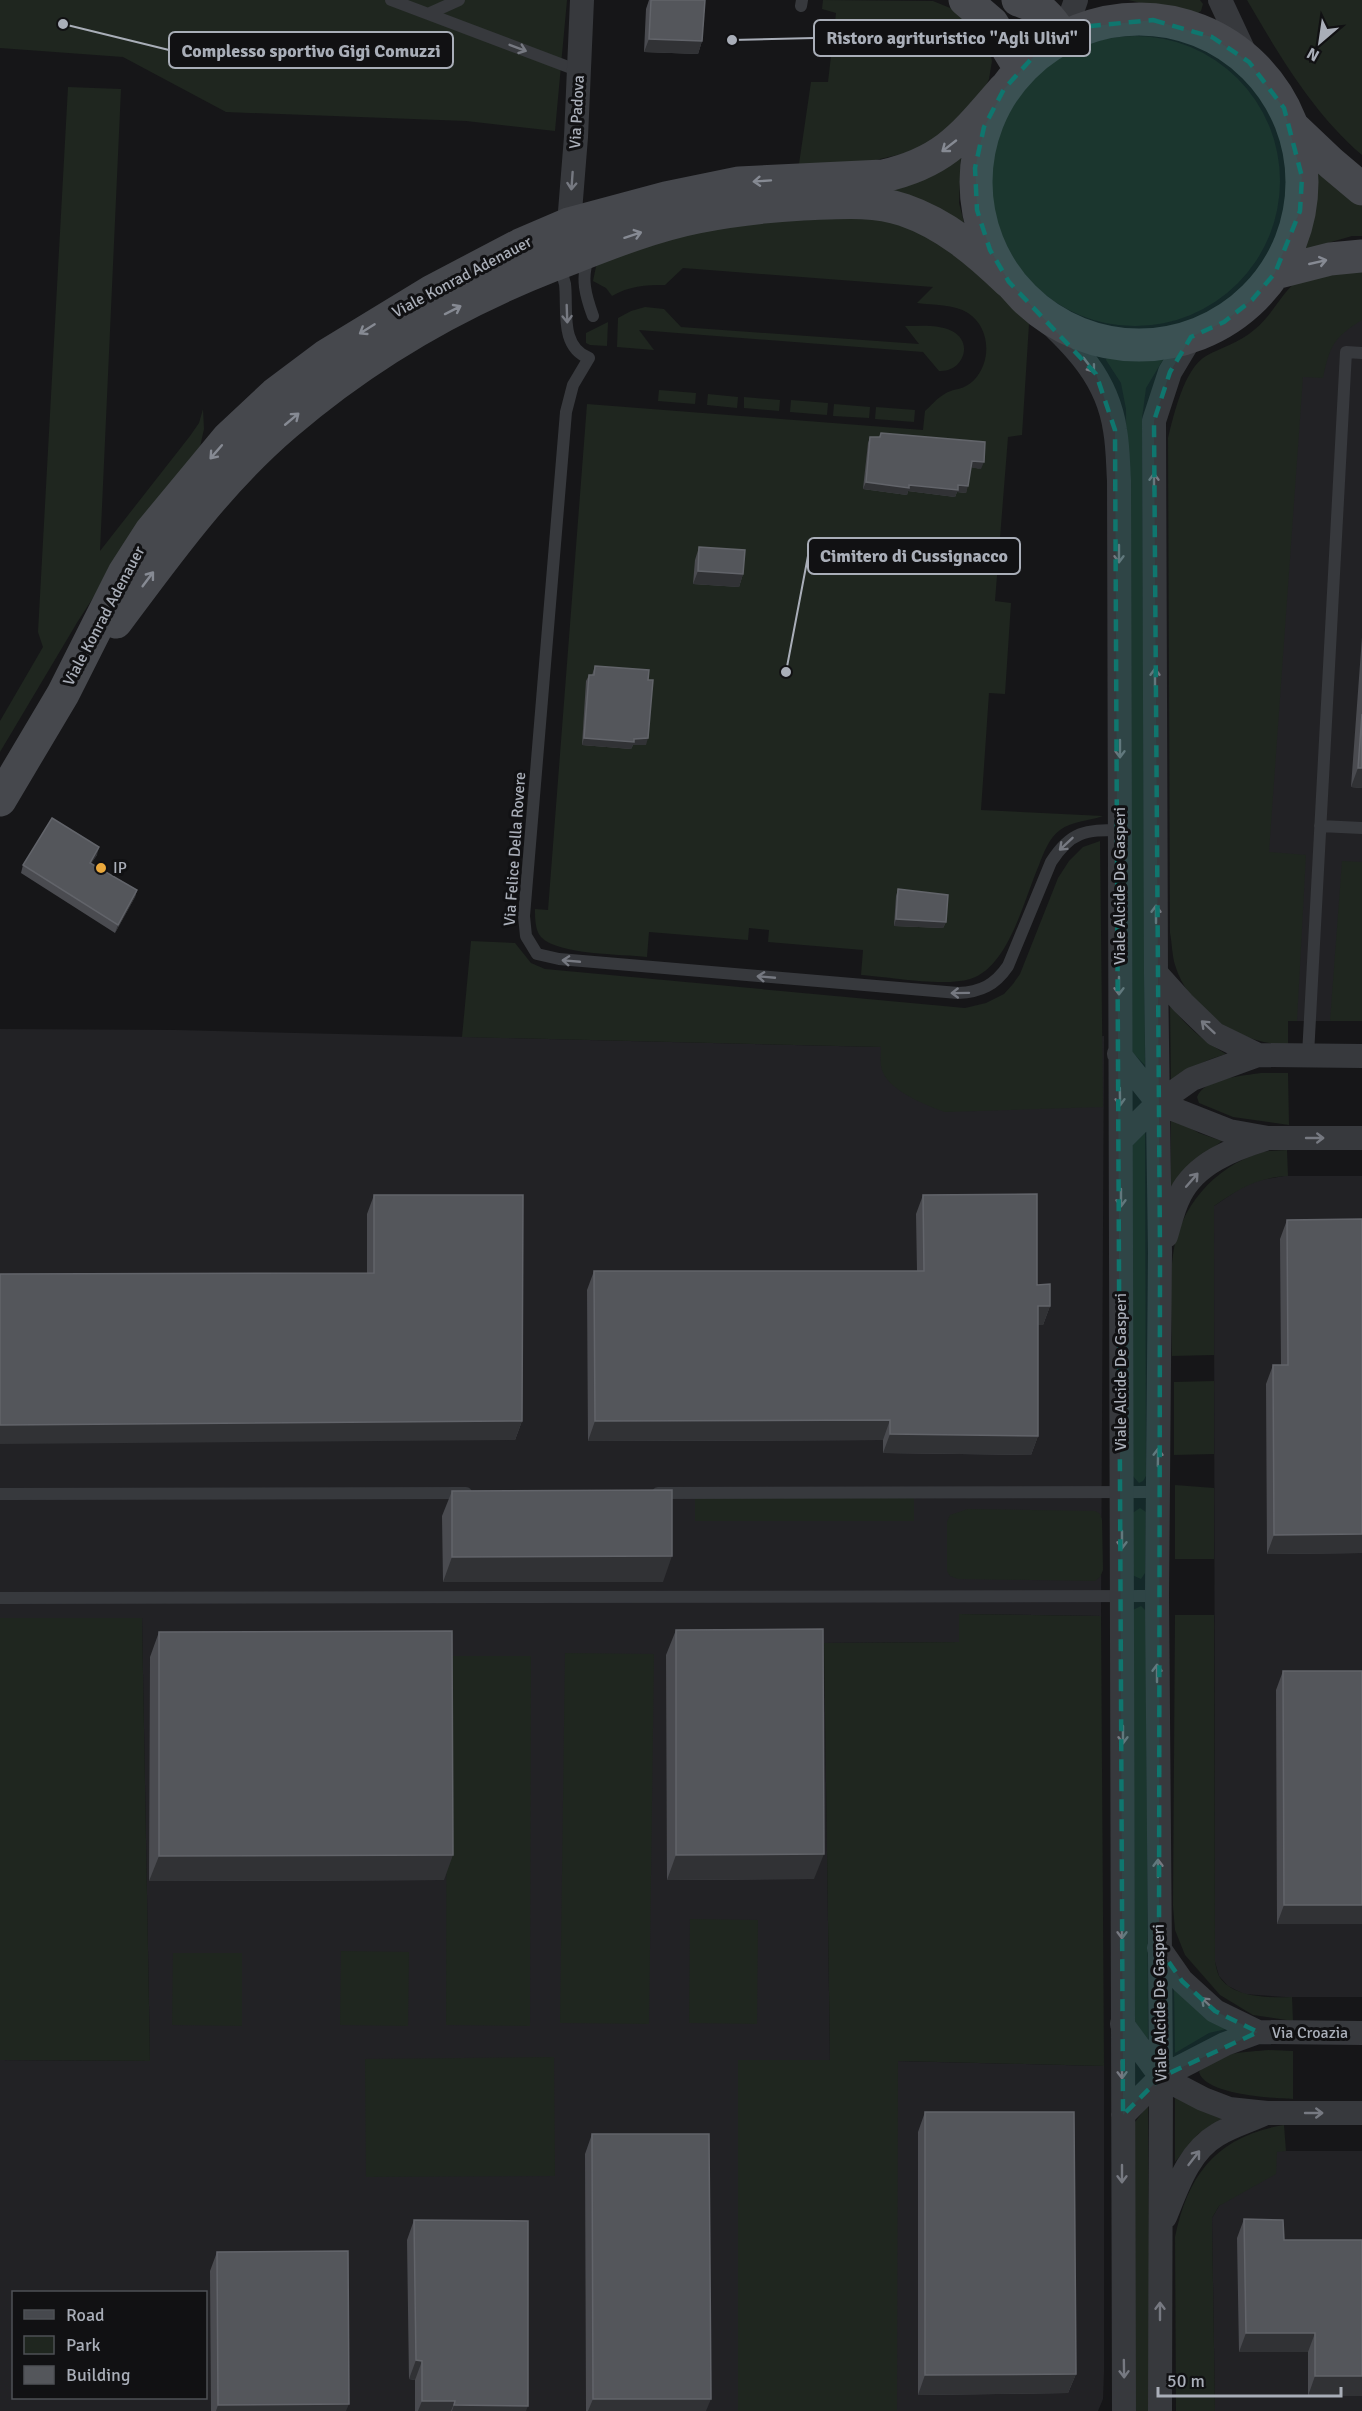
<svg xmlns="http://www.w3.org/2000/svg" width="1362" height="2411" viewBox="0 0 1362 2411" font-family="Signika,sans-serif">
  <rect width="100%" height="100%" fill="#161618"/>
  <path fill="#222225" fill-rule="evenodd" d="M1362,298v723h-74l-21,-3 -44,-636z
    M0,1029l176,1 705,17 223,-11 -3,580 -141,-2 -1,28 -135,1 6,418h-92v350h-738v-351l150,1 -8,-443h-142zM14,2292h192v106h-192z
    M1284,1176h78v821h-77l-41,-3 -16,-8 -9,-10 -4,-14 -1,-756 25,-17 16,-8z
    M897,2061l207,5v306l-1,27 -5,12h-201z
    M1277,2151h85v260h-147l-3,-193 7,-12z"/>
  <path fill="#1f261f" d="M0,0h567l-12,131 -89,-10 -240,-9 -103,-55 -123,-9z
    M823,0l110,1 22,9 21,15 13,23 3,13 -3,18 -8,17 -40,41 -35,16 -43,10 -64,1 12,-82h17l8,-69 -14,-4z
    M1128,0h72l3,4 -2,7 -6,4z
    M1247,0h115v155c-49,-42 -83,-100 -115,-155z
    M990 181a145 145 0 1 1 290 0a145 145 0 1 1-290 0Z
    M68,87l53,2 -21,462 90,-115 9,-13 4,-14 1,20 -4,18 -81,111 -41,63 -78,131v-31l43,-74 -5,-15z
    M961,154l-2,49 6,23 -82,-34z
    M1311,160l41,39 10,7v30h-10l-52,15c-3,-11 5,-22 7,-33 3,-19 -1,-40 4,-58z
    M888,215l87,48 36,44 18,17 -7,111 -14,2 -13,164 16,2 -6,91 -16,-1 -8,117 122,6c-14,5 -31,5 -43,14 -11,8 -16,22 -21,35 -15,34 -30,102 -69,114 -26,8 -80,-2 -109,-4l2,-25 -95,-8 1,-12 -20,-2 -1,12 -99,-8 -2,25c-25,-3 -89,-2 -106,-20 -6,-7 -6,-19 -6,-28l13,1 39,-506 336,26 2,-19c6,-5 11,-12 18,-16 11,-8 20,-3 32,-16 17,-19 15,-52 -7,-66 -14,-9 -35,-8 -51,-10l16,-16 -250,-19 -18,17c-20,0 -36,1 -53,11l-6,-8 -13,-7 5,-24 157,-39z
    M1362,265v55c-29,18 -32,26 -39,58l-20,-1 -34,475 37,3 -9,166h-9v24c-48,-1 -98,-32 -113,-80 -3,-10 -3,-22 -5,-32l-2,-495c6,-24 16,-69 38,-82 16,-9 33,-13 48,-26 17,-13 27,-36 42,-48 9,-7 52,-13 66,-17z
    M645,307l19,2 17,18 238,17 -14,-18c15,0 33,-2 47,5 23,12 10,42 -13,40l-16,-19 -284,-22 15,20 -37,-3 1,-29 13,-7z
    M608,322l-1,24 -17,-1 -4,-2v-10z
    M1163,356l1,2 -18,30 -4,30 3,647 -15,-15 -4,-641 -5,-26 -15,-23 1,-3z
    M659,390l37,3 -1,11 -37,-3z
    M708,394l30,3 -1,11 -30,-3z
    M744,397l36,3 -1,11 -35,-3z
    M791,400l37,3 -1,12 -37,-3z
    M834,404l36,3 -1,11 -36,-2z
    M876,407l39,3 -1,12 -39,-3z
    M1100,841l3,266 -158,5c-20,-7 -61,-23 -64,-46 -1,-6 0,-14 0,-19l-419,-10 9,-96 44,2 16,20 14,6 420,39 21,-5 18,-9 9,-10 7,-10 38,-96 11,-17 14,-14z
    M1342,861l20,1v159h-32z
    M1170,1004c15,22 34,37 56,50 -21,6 -37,15 -55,29z
    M1261,1073h27l1,52 -56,-8 -34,-14 -2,-6c7,-19 46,-21 64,-24z
    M1171,1117l28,16 23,8 -27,20 -24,26z
    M1145,1127l1,349 -3,5 -4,2 -6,-7 -2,-334z
    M1287,1150l1,26c-30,1 -51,14 -74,30v149l-42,1c0,-31 -3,-72 1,-101 6,-47 41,-88 87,-102 8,-3 18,-2 27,-3z
    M1214,1381v73l-40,1v-73z
    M1175,1485l39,3v71h-39z
    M914,1496v25h-219v-24z
    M1140,1508l6,4 -1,61 -4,6 -9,-4 -1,-61z
    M968,1509l127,2 5,3 2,6 1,50 -3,7 -5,4 -137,-2 -8,-3 -3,-5v-49l3,-7z
    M1141,1606l5,5 2,428 -13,-16 -2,-413z
    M959,1614l142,2 3,450 -206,-5 -1,350h-159v-351h92l-6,-417 135,-1z
    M1175,1615h39l1,347c1,4 2,10 4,14 13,22 51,22 73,21l1,24 -40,-6 -33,-20 -35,-40 -10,-25 -2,-24z
    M0,1618h142l8,443 -150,-1z
    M565,1653l89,1 -5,370 -89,-1z
    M447,1656h84l-1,370 -84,-1z
    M690,1919l68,1 -1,104 -68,-1z
    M341,1951l68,1 -1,74 -68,-1z
    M173,1953h69v73l-70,-1z
    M1174,1984l52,45 -17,4 -34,20z
    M1269,2050l24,1v48c-20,-1 -88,-4 -94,-27 12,-20 49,-20 70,-22z
    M554,2057l1,119 -189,1 -1,-118z
    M1175,2091l53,24 -30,19 -23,28z
    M1148,2105l2,306h-15v-289z
    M1284,2125l2,26 -9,1 -1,22 -57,32 -7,12 3,193h-39l-1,-174c13,-64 43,-101 109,-112z"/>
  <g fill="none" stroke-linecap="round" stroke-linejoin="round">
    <path stroke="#37393d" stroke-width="12" d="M391,0l188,71
      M801,6l1,-6
      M428,14l31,-14
      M589,257c-9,20 -3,40 4,59
      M555,268l8,9 2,7c3,24 -6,63 24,74l-16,27 -7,27 -42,504 2,20 11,18 22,5 399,34c23,-1 37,-8 50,-27l43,-104c20,-31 34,-32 69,-32
      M1320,826l42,2
      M1308,1055l38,-703 16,1
      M658,1493l500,-1
      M0,1494l466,-1
      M0,1598l1157,-2"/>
    <path stroke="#37393d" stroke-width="24" d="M1220,0l29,62
      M1063,37l13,-37
      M569,224l7,-87 6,-137
      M1034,308c38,36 73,67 81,122 3,17 3,34 4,51l5,1930
      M1156,973l27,30 32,31 43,21
      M1119,1054l39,49 71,28 39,7h94
      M1121,1140l37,-37 34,-24 66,-24 104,1
      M1166,1236c4,-13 7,-28 14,-41 16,-32 53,-46 85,-56
      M1159,1948l23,33 33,30 43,21
      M1122,2024l39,53 42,22 26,10 38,4h95
      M1123,2115l38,-38 64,-33 33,-12 104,1
      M1165,2217c12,-29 23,-65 52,-82 14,-9 32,-14 47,-21
      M1160,2411l1,-334 -4,-481 3,-344 -4,-279 -2,-552 16,-49 21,-35"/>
    <path stroke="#46484d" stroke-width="33" d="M965,0l27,23 28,46
      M1018,0c25,8 31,16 45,37
      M976 182a163 163 0 1 1 326 0a163 163 0 1 1-326 0Z
      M1292,126l39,37 31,26
      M1275,273l55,-14 32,-3
      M116,622c52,-70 103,-141 170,-198 79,-68 168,-120 265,-158 47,-18 96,-39 146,-49 35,-7 71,-11 106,-13 33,-1 69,-5 101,6 41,14 74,42 105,72
      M0,800l63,-106 61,-121 27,-42 77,-93 47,-44 52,-39 105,-64 88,-46 49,-21 97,-26 73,-15 144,-7c62,-14 81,-41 121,-87"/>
  </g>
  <path fill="#4a4b50" d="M649,0h56l-3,41 -4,13 -54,-2 2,-43z
    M881,433l100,36 -10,-2 -5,26 -9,-1 -2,5 -47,-6 -1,4 -44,-6 5,-46 2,-6h9z
    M699,547l44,27 -4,13 -46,-3 2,-24z
    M1362,637v151l-11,-1z
    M595,666l53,14 -2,65h-13l-2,4 -49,-4 4,-64 3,-6h3z
    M97,855l-6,8 46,27 -2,7 -20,36 -94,-60 2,-8z
    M898,889l48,33 -3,6 -49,-2 2,-30z
    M374,1195l148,226 -7,19 -148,-167v-59z
    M923,1195l114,90 13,21 -7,19h-5v111l-7,19 -148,-2v-13l-295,1 -1,-151 7,-19h323l-1,-57z
    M1287,1220l75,333 -95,1 -1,-170 7,-19h8l-1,-126z
    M452,1491l211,91h-220l-1,-66z
    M676,1630l138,249 -147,1 -1,-225z
    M159,1632l285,248 -295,1 1,-224z
    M1283,1671h79v253h-85l-1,-234z
    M925,2112l151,262 -8,19 -150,2v-263z
    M592,2134l114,277h-120l-1,-257z
    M1244,2219l40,21h78v156h-54v-44h-69l-2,-114z
    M414,2220l112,191h-111v-31l-6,-1 -2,-139z
    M217,2252l129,159h-135l-1,-140z"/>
  <path fill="#313235" d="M649,39l53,2 -4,13 -54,-2z
    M972,461l12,1 -3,7 -12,-2z
    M866,482l43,3 59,1 -2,7 -9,-1 -2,5 -47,-6 -1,4 -44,-6z
    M698,571l45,3 -4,13 -46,-3z
    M584,738l50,1 14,-1 -2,7h-13l-2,4 -49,-4z
    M1358,768h4v20l-11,-1z
    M99,847l-2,8 -10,15 3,-7z
    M137,890l-2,7 -20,36 3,-8z
    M896,919l50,3 -3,6 -49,-2z
    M1038,1306h12l-7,19h-12z
    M890,1420l-7,20 -295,1 7,-20z
    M522,1421l-7,19 -515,4v-19z
    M890,1434l148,2 -7,19 -148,-2z
    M1362,1534v19l-95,1 7,-19z
    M672,1556l-9,26h-220l9,-25z
    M824,1854l-10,25 -147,1 9,-25z
    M453,1855l-9,25 -295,1 10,-25z
    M1284,1905h78v19h-85z
    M1246,2333h69l-7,19h-69z
    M416,2360l6,1 -7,19 -6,-1z
    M1076,2374l-8,19 -150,2 7,-20z
    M1315,2376h47v20h-54z
    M593,2399h118l-5,12h-118z
    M422,2401h33l-4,10h-33z
    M349,2404l-3,7h-130l2,-6z
    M454,2405l74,1 -2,5h-74z"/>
  <path fill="#54565b" stroke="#62646a" stroke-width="1.5" d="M651,0h54l-3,41 -53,-2z
    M881,433l104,9 -1,20 -12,-1 -4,25 -10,-1v5l-49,-5v3l-43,-6 4,-45h10z
    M699,547l46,3 -2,24 -45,-3z
    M595,666l54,4 -1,10h5l-5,58 -14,1v3l-50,-4 5,-63h5z
    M1362,714v54h-4z
    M52,818l47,29 -9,16 47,27 -19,35 -95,-60z
    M898,889l50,6 -2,27 -50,-3z
    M1037,1194v91l13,-1v22h-12v130l-148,-2v-14l-295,1 -1,-150h330l-1,-76z
    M374,1195h149l-1,226 -522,4v-151l374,-1z
    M1362,1219v315l-88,1 -1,-170h15l-1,-145z
    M672,1490v66l-220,1v-66z
    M823,1629l1,225 -148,1v-225z
    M452,1631l1,224 -294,1v-224z
    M1283,1671h79v234h-78z
    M925,2112h149l2,262 -151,1z
    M592,2134h117l2,265h-118z
    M1244,2219l39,1 1,20h78v136h-47v-43h-69z
    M414,2220l114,1v185l-74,-1 1,-4h-33v-40l-6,-1z
    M348,2251l1,153 -131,1 -1,-153z"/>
  <defs><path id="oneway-shaft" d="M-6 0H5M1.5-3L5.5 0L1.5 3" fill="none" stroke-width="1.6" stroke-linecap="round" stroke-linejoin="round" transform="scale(1.5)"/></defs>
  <g stroke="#767981">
    <use href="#oneway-shaft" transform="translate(518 48) rotate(21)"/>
    <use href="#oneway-shaft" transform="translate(572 181) rotate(94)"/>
    <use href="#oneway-shaft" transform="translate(567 314) rotate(88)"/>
    <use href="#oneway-shaft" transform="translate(1089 365) rotate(53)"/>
    <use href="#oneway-shaft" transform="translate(1154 482) rotate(-90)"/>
    <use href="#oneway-shaft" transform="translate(1119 554) rotate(90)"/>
    <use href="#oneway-shaft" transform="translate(1155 677) rotate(-90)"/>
    <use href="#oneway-shaft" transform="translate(1120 749) rotate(90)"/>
    <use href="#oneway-shaft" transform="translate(1066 844) rotate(137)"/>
    <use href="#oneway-shaft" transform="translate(1156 914) rotate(-90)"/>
    <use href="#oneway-shaft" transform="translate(571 961) rotate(-175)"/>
    <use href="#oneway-shaft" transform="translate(766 977) rotate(-175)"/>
    <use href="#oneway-shaft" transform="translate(1119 986) rotate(90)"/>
    <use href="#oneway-shaft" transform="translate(960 993) rotate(179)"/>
    <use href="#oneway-shaft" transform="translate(1208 1027) rotate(-137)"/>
    <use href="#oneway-shaft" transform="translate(1120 1097) rotate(89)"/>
    <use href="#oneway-shaft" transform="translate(1315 1138)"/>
    <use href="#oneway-shaft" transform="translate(1192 1180) rotate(-49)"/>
    <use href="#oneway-shaft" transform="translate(1121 1198) rotate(90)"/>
    <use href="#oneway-shaft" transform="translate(1158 1457) rotate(-89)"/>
    <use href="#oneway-shaft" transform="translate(1122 1540) rotate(90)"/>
    <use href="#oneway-shaft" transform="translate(1157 1673) rotate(-90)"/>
    <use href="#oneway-shaft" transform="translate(1123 1735) rotate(90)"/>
    <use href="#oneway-shaft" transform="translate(1158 1868) rotate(-90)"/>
    <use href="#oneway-shaft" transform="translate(1122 1930) rotate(90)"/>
    <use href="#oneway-shaft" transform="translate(1208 2004) rotate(-137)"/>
    <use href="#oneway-shaft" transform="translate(1122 2070) rotate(89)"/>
    <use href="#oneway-shaft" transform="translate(1314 2113)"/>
    <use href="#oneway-shaft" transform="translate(1194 2158) rotate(-52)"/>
    <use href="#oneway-shaft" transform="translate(1122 2174) rotate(90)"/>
    <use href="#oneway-shaft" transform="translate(1160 2311) rotate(-90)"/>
    <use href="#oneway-shaft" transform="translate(1124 2369) rotate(89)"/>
  </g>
  <g stroke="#868a93">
    <use href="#oneway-shaft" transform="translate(949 146) rotate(142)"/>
    <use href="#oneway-shaft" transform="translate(762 181) rotate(176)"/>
    <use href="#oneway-shaft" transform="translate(633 235) rotate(-18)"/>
    <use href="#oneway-shaft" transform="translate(1318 262) rotate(-13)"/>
    <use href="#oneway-shaft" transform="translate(453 310) rotate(-27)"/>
    <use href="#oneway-shaft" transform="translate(367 329) rotate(148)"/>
    <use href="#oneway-shaft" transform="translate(292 419) rotate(-40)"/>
    <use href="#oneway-shaft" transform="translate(216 452) rotate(131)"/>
    <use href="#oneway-shaft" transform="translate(148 579) rotate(-53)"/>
  </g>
  <path fill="#0f766e" fill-opacity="0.2" stroke="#0f766e" stroke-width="4.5" stroke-dasharray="12 8" stroke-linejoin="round" d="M1153,20l59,17 37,25 35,46 18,69 -2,34 -25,62 -23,27 -28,22 -33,15 -21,35 -16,49 6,831 -1,696 23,33 33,30 43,21 -97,45 -38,38 -8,-1685 -19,-56 -87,-92 -19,-32 -13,-40 -2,-42 9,-41 20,-38 30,-33 57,-30z"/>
  <circle fill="#eaa83c" stroke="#111113" stroke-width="2" cx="101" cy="868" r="6"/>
  <g text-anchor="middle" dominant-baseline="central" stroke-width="6" stroke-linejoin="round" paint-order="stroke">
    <g font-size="16" fill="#a9aeb8" stroke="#111113">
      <text transform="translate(577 112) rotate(-87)">Via Padova</text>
      <text transform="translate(462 277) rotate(-28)">Viale Konrad Adenauer</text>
      <text transform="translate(104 616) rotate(-62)">Viale Konrad Adenauer</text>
      <text transform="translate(515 849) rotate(-86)">Via Felice Della Rovere</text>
      <text transform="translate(1120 886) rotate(-90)">Viale Alcide De Gasperi</text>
      <text transform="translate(1121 1372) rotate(-90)">Viale Alcide De Gasperi</text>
      <text transform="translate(1160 2003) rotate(-91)">Viale Alcide De Gasperi</text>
      <text x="1310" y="2033">Via Croazia</text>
    </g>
    <g font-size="16" fill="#a9aeb8" stroke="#111113" text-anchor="start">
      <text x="113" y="868">IP</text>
    </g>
  </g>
  <path fill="none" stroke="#a9aeb8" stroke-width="2" d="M732 40L814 38M63 24L169 50M786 672L808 556"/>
  <g fill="#a9aeb8" stroke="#111113" stroke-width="2">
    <circle cx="732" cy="40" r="6"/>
    <circle cx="63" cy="24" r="6"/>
    <circle cx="786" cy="672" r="6"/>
  </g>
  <g fill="#111113" stroke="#a9aeb8" stroke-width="2">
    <rect x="814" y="20" width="276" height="36" rx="6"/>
    <rect x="169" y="32" width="284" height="36" rx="6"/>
    <rect x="808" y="538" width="212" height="36" rx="6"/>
  </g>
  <g font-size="18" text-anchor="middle" font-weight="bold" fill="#a9aeb8">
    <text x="952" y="44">Ristoro agrituristico "Agli Ulivi"</text>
    <text x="311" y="57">Complesso sportivo Gigi Comuzzi</text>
    <text x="914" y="562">Cimitero di Cussignacco</text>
  </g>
  <rect x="12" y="2291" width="195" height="108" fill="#111113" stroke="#4e5055" stroke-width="1.5"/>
  <rect x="24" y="2310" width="30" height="9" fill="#46484d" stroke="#4e5055" stroke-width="1.5"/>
  <text x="66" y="2321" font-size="18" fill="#a9aeb8">Road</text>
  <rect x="24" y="2336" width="30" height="18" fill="#1f261f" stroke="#4e5055" stroke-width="1.5"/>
  <text x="66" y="2351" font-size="18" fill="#a9aeb8">Park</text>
  <rect x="24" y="2366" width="30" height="18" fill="#54565b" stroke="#4e5055" stroke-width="1.5"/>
  <text x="66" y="2381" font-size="18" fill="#a9aeb8">Building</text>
  <g transform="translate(1320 42) rotate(209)" stroke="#111113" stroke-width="4.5" paint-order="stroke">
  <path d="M0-4.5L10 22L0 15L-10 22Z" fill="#a9aeb8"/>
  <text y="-9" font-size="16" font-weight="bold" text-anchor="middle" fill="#a9aeb8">N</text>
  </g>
  <path d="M1158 2387v9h183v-9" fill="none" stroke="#a9aeb8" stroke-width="3"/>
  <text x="1167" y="2387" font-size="18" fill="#a9aeb8" stroke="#111113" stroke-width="4.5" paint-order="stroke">50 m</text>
</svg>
